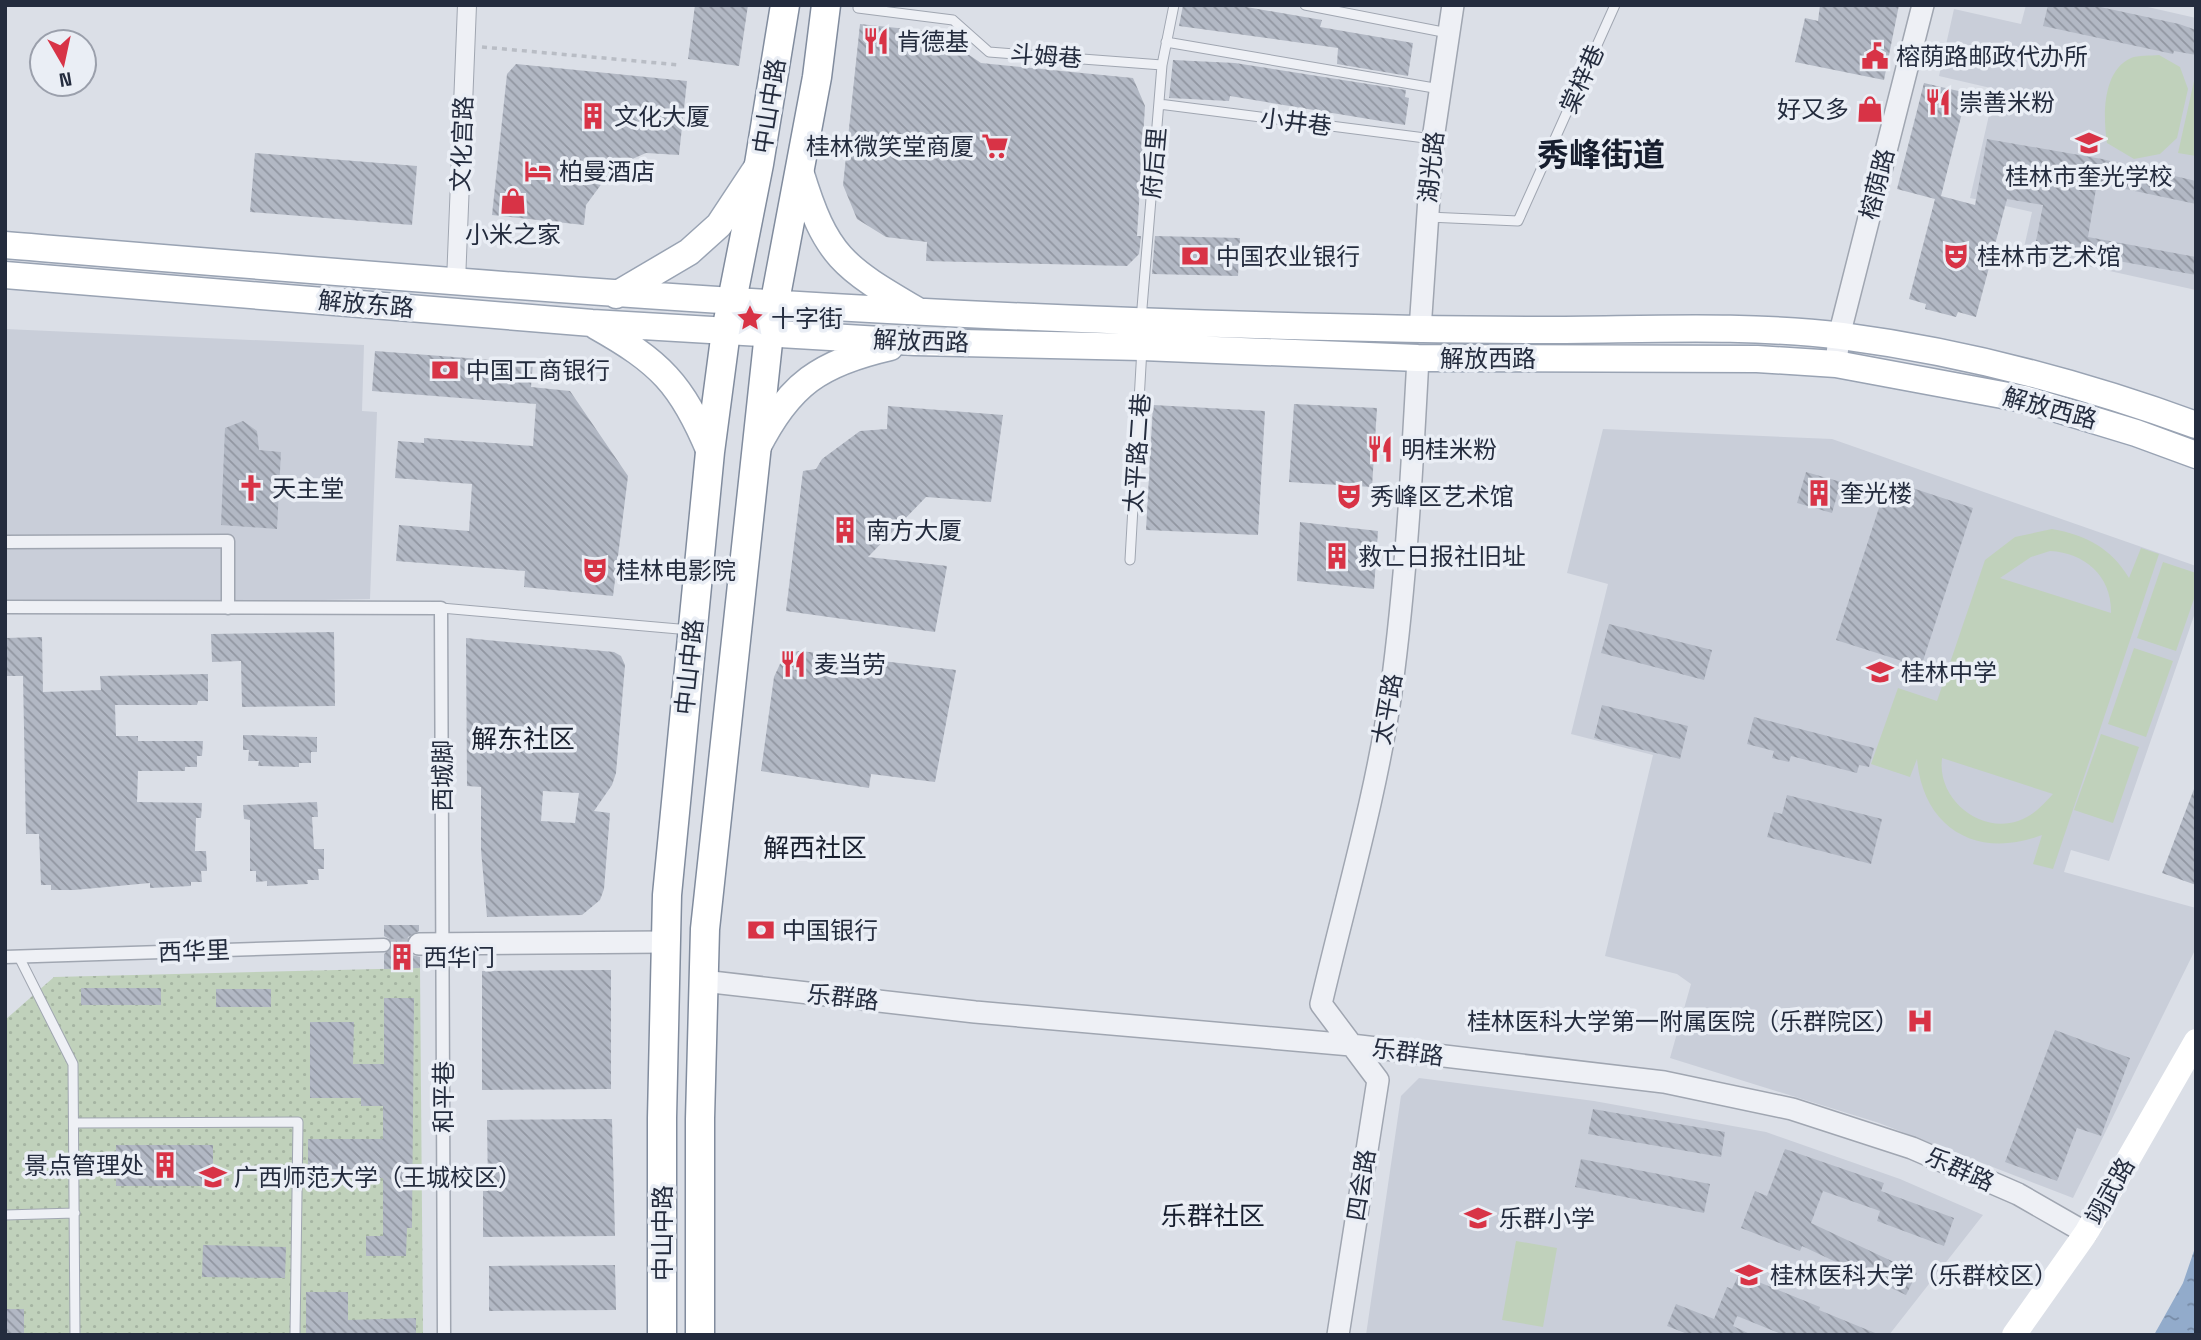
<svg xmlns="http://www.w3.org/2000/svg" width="2201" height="1340" font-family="'Space Grotesk','Noto Sans SC',sans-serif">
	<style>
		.built { fill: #c9ced9 }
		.park { fill: url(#park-dots) }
		.garden { fill: #c0d1bb; fill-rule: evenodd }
		.water { fill: url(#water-ripples) }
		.building { fill: url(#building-back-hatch); fill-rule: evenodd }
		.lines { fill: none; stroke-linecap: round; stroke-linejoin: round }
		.pedestrian-tunnel { stroke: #b6bbc5; stroke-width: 12; stroke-dasharray: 12 6; stroke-linecap: butt }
		.service-casing { stroke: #a0a6b1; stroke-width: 11 }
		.pedestrian-casing { stroke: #a0a6b1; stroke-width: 15 }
		.minor-casing { stroke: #a0a6b1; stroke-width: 20 }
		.tertiary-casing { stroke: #a0a6b1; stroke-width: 24 }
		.primary-casing { stroke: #99a3b3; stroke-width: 29 }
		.trunk-casing { stroke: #818c9e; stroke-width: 31 }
		.path { stroke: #b9bdc5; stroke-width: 3.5; stroke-dasharray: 5 5; stroke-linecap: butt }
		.service { stroke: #eef0f5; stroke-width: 9 }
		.pedestrian { stroke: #eef0f5; stroke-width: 12 }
		.minor { stroke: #eef0f5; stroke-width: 18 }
		.tertiary { stroke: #eef0f5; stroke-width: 21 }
		.secondary { stroke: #fff; stroke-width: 24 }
		.primary { stroke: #fff; stroke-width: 26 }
		.trunk { stroke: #fff; stroke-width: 28 }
		.labels { text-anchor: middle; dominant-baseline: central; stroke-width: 7; stroke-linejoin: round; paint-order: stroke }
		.poi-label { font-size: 24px; fill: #242c3e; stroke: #eaeef5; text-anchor: start }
		.street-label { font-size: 24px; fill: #242c3e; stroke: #eaeef5 }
		.neighbourhood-label { font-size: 26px; fill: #171e2e; stroke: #eaeef5 }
		.district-label { font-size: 32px; font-weight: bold; fill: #171e2e; stroke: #eaeef5 }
	</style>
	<defs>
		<pattern id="park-dots" width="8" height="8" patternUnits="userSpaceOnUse" patternTransform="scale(1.75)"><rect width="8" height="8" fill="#c0d1bb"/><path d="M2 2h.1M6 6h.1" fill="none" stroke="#a5b4a2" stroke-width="1.8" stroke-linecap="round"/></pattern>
		<pattern id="water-ripples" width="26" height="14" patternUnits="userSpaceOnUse" patternTransform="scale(1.75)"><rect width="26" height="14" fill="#92abcb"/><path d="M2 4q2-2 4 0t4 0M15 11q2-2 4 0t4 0" fill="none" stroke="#778ba6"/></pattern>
		<pattern id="building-back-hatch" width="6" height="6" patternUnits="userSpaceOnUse" patternTransform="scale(1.75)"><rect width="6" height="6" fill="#b2b8c4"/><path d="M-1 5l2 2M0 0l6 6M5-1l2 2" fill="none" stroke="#9196a1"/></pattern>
	</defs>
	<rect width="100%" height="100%" fill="#dbdfe7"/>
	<path class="built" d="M2026,5h113l57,13v272l-173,-38 9,-40 -62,-14 25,-109 -56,-13 15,-67 67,15z
		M5,329l359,16 -2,66 15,1 -7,187 -365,8z
		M1603,429l229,10 364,127v44l-87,251 -38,-11 -7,22 132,36v40l-123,250 -194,-75 -209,-65 21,-74 -14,-10 -72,-18 48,-201 -82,-21 37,-150 -41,-11z
		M1419,1078l175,23 172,31 134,47 83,36 -94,120h-523l35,-239z"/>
	<path class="park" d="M420,968l3,367h-418v-315l49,-43z"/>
	<path class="garden" d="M2159,55l21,12 8,22 -11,49 -17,16 -26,5 -27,-16c-4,-26 -5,-72 24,-85 7,-3 20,-2 28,-3z
		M2196,72v84l-18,-3z
		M2052,529c34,6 59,19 77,49l12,-30 18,6 -106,315 -20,-5 9,-29c-64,25 -119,-6 -125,-76l-7,18 -39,-13 27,-76 39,13 48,-141 30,-23zM2050,551c36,2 62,26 61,62l-111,-35 31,-21zM1942,759v-1l111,36c-10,11 -20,22 -35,27 -39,13 -81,-23 -76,-62z
		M2163,562l33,11v20l-20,58 -39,-13z
		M2134,648l39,13 -27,76 -38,-13z
		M2101,734l38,13 -26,76 -39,-13z
		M1516,1241l41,7 -14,79 -41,-7z"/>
	<path class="water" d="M2196,1245v90h-42l29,-52z"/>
	<path class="building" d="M695,5h53l-9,61 -51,-7z
		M1183,5h52l87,15 -2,7 93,16 -5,33 -71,-12 1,-16 -159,-22z
		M1820,5h79l-15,75 -89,-18 10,-44 13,3z
		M2048,5h43l88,19 17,6v25l-22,-4 -1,3 -130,-28z
		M860,24l75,8 46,31 152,15 12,28 -8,130h4l-2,18 -12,12 -201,-5 1,-19 -41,-5 -29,-18 -14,-34z
		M1173,60l62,3 171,27 -1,7 4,1 -4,27 -175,-29 -1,5 -60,-3z
		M516,64l171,17 -8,74 -33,-2 -32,14 -28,38 -2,20 -92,-10 15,-141z
		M1924,83l43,10 -26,103 34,9 12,-66 115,20 94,22v23l-99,-21 -9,54 108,20v18l-161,-29 8,-41 -36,-6 -31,118 -18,-5 -2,5 -31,-8 1,-5 -17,-5 26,-100 -38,-10z
		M255,153l162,13 -5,59 -162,-13z
		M1155,236l85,2 -2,38 -86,-2z
		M375,351l158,12 -2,24 39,4 58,85 -15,120 -89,-9 1,-16 -129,-10 3,-36 70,6 3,-47 -77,-6 3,-37 26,2v-5l109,8 3,-42 -164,-13z
		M1294,404l83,4 -5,79 -83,-5z
		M1153,405l112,6 -7,124 -112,-5z
		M888,406l115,9 -12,87 -65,-5 -58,60 79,9 -12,66 -149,-21 17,-140 13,-2 6,-10 38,-28 27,-2z
		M243,421l14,10 2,19 22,2 -4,77 -56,-4 4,-97z
		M1806,472l35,10 -9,31 -35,-10z
		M1888,480l85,28 -52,159 -85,-27z
		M1300,522l78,9 -4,58 -77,-8z
		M1609,624l103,26 -8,30 -103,-27z
		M334,632l1,74 -93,1 -1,-46 -29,1 -1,-28z
		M42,637l1,55 58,-2 -1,-14 108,-2v27h-10l-1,4h-82l1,31h22v5h65l-1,15h-5v11h-12v4h-47l-1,31 65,1 -1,15h-5l-1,33h11l1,20h-6l1,11h-11v4l-41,2v-5l-76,7h-23v-5h-10l-2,-51h-13l-3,-158h-18v-38z
		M466,638l148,14 7,4 4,9 -9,108 -4,12 -18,26 16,2 -6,76 -4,11 -18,15 -95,2 -6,-67v-63l-14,-1zM543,791l36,2 -4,30 -34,-2z
		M801,651l155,19 -21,112 -64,-8 -2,14 -108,-17 13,-94 11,-24z
		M1602,705l86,21 -8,33 -86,-21z
		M1754,717l120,31 -5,19 -10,-2 -2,8 -66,-17 -2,6 -17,-4 2,-7 -27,-7z
		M243,735l74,2v15h-6v11h-12v4l-41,-1 1,-5h-11l1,-11h-6z
		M2194,789l2,1v95l-34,-12z
		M1787,795l95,24 -11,45 -104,-27 7,-25 8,2z
		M317,802l1,15h-6l2,32h10v20h-6l1,11h-12l1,4 -41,2v-5l-11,1v-11h-6v-51l-6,-1 -1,-14z
		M384,925h35v6l-11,6 -2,8 6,10 8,2v11l-36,1v-15l9,-9 -2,-5 -7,-4z
		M611,970v119l-129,1v-119z
		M81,988h80v17h-80z
		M216,989h55v18h-55z
		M384,998h30l-2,230h-5l-1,28h-40v-20h17v-58h-75v-39h75v-33h-22v-8h-51v-76h44l-1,42h31z
		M2055,1030l75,28 -29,78 -24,-8 -20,53 -52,-19z
		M1593,1109l132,23 -4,25 -133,-23z
		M612,1119l3,117 -132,1v-46h5l-1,-71z
		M116,1145h97v41h-97z
		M1785,1149l99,34 -3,8 73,27 -10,28 -67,-25 3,-10 -57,-20 -12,32 106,50 -11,22 -104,-49 -2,5 -59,-23 14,-37 12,5z
		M1581,1159l129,25 -6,29 -129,-26z
		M203,1245l83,2 -1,31 -83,-1z
		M615,1265l1,45 -127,1v-45z
		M1739,1274l81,33 -1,3 61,25h-96l-47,-19 -4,10 19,9h-62l-23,-9 9,-22 38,15 13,-32 5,2z
		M306,1292h42v28l68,-2v17h-110z
		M5,1309h19v26h-19z"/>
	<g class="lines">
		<path class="pedestrian-tunnel" d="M384,945l35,-1"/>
		<defs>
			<path id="service" d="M1305,5l143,28
				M858,8l95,12 36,32 173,13
				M1166,42l274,47
				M1159,104l274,35
				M1428,217l90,4 97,-216
				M1141,320l21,-255 12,-60
				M1130,560l12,-212
				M441,608l249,22
				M19,957l54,107 2,271
				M74,1123l224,-1 -3,213
				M5,1215l70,-2"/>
			<path id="pedestrian" d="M5,542l223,-1v67
				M5,607l436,1 3,727
				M5,957l379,-12"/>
			<path id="minor" d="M456,282l11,-277"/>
			<path id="tertiary" d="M1420,330l13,-191 20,-134
				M1836,364l3,-28 84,-331
				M419,944l245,-2
				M703,981l272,31 376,33 313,37 128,27 120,39 106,46 68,39
				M1338,1335l40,-255 -57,-76c24,-103 55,-207 70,-312 15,-110 21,-222 27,-334"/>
			<path id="primary" d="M800,171c26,86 43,96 118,140
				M5,245c376,31 751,63 1128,76 137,5 273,9 410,9 99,0 201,-6 299,6 121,16 239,47 354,89
				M5,275l587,48 323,19 227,5 276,11 339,1 79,5 188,35 112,34 60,22
				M616,295l73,-43 30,-27 39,-59
				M596,326c64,36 86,58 114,126
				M757,448c32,-64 63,-85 133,-101"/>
			<path id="trunk" d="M662,1335v-217l5,-223 43,-443 16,-121 33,-167 26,-159
				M700,1335v-216l5,-190 64,-596 48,-256 9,-72"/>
		</defs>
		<use href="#service" class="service-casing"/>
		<use href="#pedestrian" class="pedestrian-casing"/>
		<use href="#minor" class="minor-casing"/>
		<use href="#tertiary" class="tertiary-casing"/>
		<use href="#primary" class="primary-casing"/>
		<use href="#trunk" class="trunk-casing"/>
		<path class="path" d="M482,47l198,18"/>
		<use href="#service" class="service"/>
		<use href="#pedestrian" class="pedestrian"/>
		<use href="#minor" class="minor"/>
		<use href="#tertiary" class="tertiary"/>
		<path class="secondary" d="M2014,1335l72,-102 110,-192"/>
		<use href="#primary" class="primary"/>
		<use href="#trunk" class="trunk"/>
	</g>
	<defs>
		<symbol id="restaurant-bare" viewBox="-9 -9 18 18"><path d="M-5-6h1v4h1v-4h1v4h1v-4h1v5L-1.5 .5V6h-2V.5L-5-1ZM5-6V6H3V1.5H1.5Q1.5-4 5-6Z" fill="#d83346" stroke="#eaeef5" stroke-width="2.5" paint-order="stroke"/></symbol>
		<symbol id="civic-bare" viewBox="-9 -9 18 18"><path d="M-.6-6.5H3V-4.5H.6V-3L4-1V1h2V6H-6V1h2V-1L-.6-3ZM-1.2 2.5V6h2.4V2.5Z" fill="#d83346" stroke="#eaeef5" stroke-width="2.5" paint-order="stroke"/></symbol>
		<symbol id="shop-bare" viewBox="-9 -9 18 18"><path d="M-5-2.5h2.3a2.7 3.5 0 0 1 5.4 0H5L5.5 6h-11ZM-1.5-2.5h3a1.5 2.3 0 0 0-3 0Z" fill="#d83346" stroke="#eaeef5" stroke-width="2.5" paint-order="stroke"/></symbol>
		<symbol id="building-bare" viewBox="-9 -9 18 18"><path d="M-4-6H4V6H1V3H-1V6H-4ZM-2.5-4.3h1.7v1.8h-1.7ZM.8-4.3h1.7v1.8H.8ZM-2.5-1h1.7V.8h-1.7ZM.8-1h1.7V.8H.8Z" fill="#d83346" stroke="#eaeef5" stroke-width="2.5" paint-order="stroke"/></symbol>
		<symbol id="school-bare" viewBox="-9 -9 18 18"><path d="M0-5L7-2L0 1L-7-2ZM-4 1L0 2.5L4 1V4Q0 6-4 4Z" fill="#d83346" stroke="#eaeef5" stroke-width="2.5" paint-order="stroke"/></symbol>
		<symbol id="supermarket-bare" viewBox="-9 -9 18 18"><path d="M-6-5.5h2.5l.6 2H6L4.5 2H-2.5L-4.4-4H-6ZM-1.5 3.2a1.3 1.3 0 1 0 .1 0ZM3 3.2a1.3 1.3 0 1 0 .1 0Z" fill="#d83346" stroke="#eaeef5" stroke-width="2.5" paint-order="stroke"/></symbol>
		<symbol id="hotel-bare" viewBox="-9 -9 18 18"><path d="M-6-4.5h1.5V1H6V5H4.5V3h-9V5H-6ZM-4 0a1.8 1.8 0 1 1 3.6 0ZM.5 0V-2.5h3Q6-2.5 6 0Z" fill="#d83346" stroke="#eaeef5" stroke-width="2.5" paint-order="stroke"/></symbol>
		<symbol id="bank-bare" viewBox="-9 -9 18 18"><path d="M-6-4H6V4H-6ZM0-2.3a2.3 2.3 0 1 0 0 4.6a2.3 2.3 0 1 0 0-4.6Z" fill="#d83346" stroke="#eaeef5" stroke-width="2.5" paint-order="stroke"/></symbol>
		<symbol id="theatre-bare" viewBox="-9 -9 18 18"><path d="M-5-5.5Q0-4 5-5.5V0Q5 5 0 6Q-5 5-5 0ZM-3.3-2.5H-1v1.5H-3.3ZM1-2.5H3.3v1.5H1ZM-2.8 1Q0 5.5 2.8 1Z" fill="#d83346" stroke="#eaeef5" stroke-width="2.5" paint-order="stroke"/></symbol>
		<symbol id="sight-bare" viewBox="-9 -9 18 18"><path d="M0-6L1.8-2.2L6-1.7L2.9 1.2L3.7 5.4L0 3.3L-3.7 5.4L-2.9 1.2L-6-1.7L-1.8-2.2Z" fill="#d83346" stroke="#eaeef5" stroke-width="2.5" paint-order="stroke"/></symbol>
		<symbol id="church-bare" viewBox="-9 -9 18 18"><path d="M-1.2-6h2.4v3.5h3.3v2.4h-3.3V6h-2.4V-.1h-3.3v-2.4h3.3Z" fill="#d83346" stroke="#eaeef5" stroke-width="2.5" paint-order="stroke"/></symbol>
		<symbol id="hospital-bare" viewBox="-9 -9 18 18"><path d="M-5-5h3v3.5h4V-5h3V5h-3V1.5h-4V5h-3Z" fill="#d83346" stroke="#eaeef5" stroke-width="2.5" paint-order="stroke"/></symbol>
		<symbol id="university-bare" viewBox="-9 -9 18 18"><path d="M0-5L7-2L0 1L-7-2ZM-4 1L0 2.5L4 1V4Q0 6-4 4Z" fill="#d83346" stroke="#eaeef5" stroke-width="2.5" paint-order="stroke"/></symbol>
	</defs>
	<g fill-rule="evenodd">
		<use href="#restaurant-bare" x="857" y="22" width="38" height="38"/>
		<use href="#civic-bare" x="1856" y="37" width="38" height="38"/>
		<use href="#restaurant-bare" x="1919" y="83" width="38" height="38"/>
		<use href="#shop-bare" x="1851" y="90" width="38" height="38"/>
		<use href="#building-bare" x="574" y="97" width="38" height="38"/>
		<use href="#school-bare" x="2070" y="124" width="38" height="38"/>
		<use href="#supermarket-bare" x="976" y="127" width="38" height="38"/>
		<use href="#hotel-bare" x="519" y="152" width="38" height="38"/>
		<use href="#shop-bare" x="494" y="182" width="38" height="38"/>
		<use href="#bank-bare" x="1176" y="237" width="38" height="38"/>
		<use href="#theatre-bare" x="1937" y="237" width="38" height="38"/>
		<use href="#sight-bare" x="731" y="299" width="38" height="38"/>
		<use href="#bank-bare" x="426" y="351" width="38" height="38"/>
		<use href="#restaurant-bare" x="1361" y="430" width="38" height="38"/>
		<use href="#church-bare" x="232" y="469" width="38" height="38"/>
		<use href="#building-bare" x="1800" y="474" width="38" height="38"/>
		<use href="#theatre-bare" x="1330" y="477" width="38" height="38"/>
		<use href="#building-bare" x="826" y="511" width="38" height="38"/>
		<use href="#building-bare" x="1318" y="537" width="38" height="38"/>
		<use href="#theatre-bare" x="576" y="551" width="38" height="38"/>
		<use href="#restaurant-bare" x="774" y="645" width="38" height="38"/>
		<use href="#school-bare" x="1861" y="653" width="38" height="38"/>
		<use href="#bank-bare" x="742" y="911" width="38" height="38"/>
		<use href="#building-bare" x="383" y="938" width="38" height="38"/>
		<use href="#hospital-bare" x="1901" y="1002" width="38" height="38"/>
		<use href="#building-bare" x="146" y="1146" width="38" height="38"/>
		<use href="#university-bare" x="194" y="1158" width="38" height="38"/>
		<use href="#school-bare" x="1459" y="1199" width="38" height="38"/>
		<use href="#university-bare" x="1730" y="1256" width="38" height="38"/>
	</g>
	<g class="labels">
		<g class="poi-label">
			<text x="897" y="41">肯德基</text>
			<text x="1896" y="56">榕荫路邮政代办所</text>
			<text x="1959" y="102">崇善米粉</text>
			<text x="1849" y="109" text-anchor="end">好又多</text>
			<text x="614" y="116">文化大厦</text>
			<text x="974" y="146" text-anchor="end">桂林微笑堂商厦</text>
			<text x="559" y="171">柏曼酒店</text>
			<text x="2089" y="176" text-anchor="middle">桂林市奎光学校</text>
			<text x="513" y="234" text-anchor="middle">小米之家</text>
			<text x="1216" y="256">中国农业银行</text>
			<text x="1977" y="256">桂林市艺术馆</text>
			<text x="771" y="318">十字街</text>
			<text x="466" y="370">中国工商银行</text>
			<text x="1401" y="449">明桂米粉</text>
			<text x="272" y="488">天主堂</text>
			<text x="1840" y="493">奎光楼</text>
			<text x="1370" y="496">秀峰区艺术馆</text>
			<text x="866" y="530">南方大厦</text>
			<text x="1358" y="556">救亡日报社旧址</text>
			<text x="616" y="570">桂林电影院</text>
			<text x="814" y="664">麦当劳</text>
			<text x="1901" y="672">桂林中学</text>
			<text x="782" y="930">中国银行</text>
			<text x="423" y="957">西华门</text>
			<text x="1899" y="1021" text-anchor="end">桂林医科大学第一附属医院（乐群院区）</text>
			<text x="144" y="1165" text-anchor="end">景点管理处</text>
			<text x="234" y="1177">广西师范大学（王城校区）</text>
			<text x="1499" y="1218">乐群小学</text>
			<text x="1770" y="1275">桂林医科大学（乐群校区）</text>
		</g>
		<g class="street-label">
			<text transform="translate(1046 56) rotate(4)">斗姆巷</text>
			<text transform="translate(1582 79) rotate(-66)">棠梓巷</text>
			<text transform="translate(769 106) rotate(-81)">中山中路</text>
			<text transform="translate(1296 122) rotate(7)">小井巷</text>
			<text transform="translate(462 144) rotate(-88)">文化宫路</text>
			<text transform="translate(1154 163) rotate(-85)">府后里</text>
			<text transform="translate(1431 167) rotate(-84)">湖光路</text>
			<text transform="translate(1877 184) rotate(-76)">榕荫路</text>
			<text transform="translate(366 304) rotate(5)">解放东路</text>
			<text transform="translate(921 341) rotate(2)">解放西路</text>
			<text x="1488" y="358">解放西路</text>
			<text transform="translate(2050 408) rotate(15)">解放西路</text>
			<text transform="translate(1137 453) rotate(-86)">太平路二巷</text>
			<text transform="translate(689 667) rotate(-84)">中山中路</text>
			<text transform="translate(1387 709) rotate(-80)">太平路</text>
			<text transform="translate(442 776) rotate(-90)">西城脚</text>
			<text transform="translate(194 951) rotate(-2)">西华里</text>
			<text transform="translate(843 997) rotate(6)">乐群路</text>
			<text transform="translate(1408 1052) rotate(7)">乐群路</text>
			<text transform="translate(443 1097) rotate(-90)">和平巷</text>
			<text transform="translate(1960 1169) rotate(24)">乐群路</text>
			<text transform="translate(1361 1185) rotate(-81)">四会路</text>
			<text transform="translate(2110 1191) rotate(-60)">翊武路</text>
			<text transform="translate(662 1233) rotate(-90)">中山中路</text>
		</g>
		<g class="neighbourhood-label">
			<text x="523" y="739">解东社区</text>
			<text x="815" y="848">解西社区</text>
			<text x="1213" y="1216">乐群社区</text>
		</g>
		<g class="district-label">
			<text x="1601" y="155">秀峰街道</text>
		</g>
	</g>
	<rect width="2201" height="1340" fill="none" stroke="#242c3e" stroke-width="14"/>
	<g transform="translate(63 63) rotate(171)"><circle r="33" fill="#eaeef5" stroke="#9ba0ac" stroke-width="2"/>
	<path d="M0-5L12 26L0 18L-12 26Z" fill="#d83346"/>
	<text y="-10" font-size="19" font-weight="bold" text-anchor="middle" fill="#242c3e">N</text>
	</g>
</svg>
